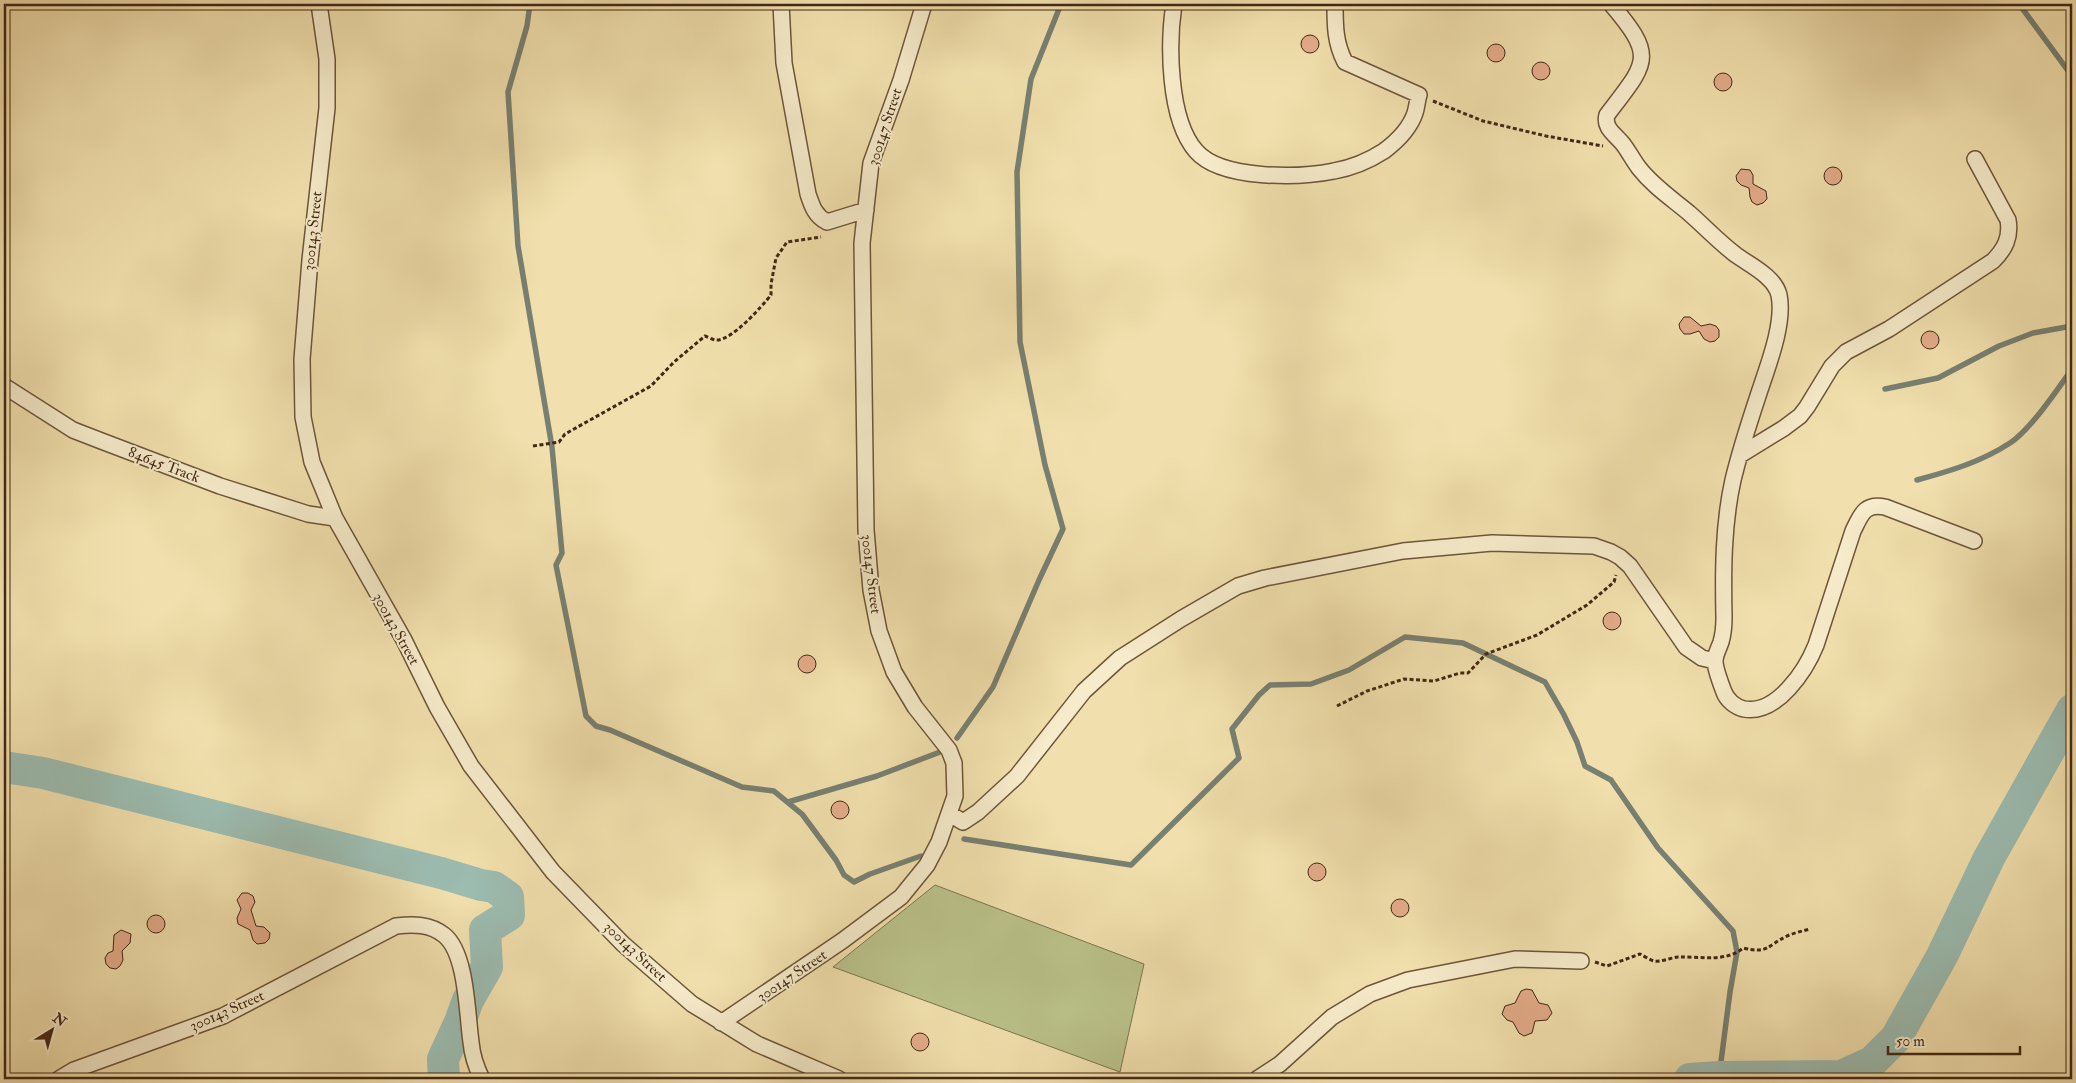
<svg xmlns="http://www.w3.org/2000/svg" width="2076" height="1083" font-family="'IM FELL Double Pica',serif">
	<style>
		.green { fill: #bac28a; stroke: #7e744f }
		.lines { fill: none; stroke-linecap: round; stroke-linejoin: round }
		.stream { stroke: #788072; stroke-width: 5.5 }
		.river { stroke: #9cbcb0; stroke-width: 32 }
		.building { fill: #e4ac8a; stroke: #432714 }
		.minor-casing { stroke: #6e553a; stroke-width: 18 }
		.path { stroke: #432714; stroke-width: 3; stroke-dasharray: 4 2.5; stroke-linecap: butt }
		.minor { stroke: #f6ebca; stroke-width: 15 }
		.labels { text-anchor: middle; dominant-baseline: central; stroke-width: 4; stroke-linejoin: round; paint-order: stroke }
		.street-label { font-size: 15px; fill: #432714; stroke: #f6ebca }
	</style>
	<rect width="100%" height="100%" fill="#f1e0ad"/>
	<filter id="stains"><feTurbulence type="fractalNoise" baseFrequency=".004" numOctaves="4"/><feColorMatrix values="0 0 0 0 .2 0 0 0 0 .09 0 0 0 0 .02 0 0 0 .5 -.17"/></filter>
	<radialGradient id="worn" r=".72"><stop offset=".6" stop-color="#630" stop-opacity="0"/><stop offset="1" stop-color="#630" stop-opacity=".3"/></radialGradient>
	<path class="green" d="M935,885l209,79 -24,108 -287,-105z"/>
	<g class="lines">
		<path class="stream" d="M530,4l-3,22 -19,66 10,154 34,201 10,106 -6,12 30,151 10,10 14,4 132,57 32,4 28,23 34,46 8,15 10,7 16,-8 51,-18
			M2019,4l53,72
			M1885,389l53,-11 61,-32 34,-13 39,-7
			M1917,480c33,-9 64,-18 93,-37 20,-13 48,-54 62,-74
			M957,738l36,-51 46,-107 24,-51 -18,-64 -25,-123 -3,-170 14,-93 30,-75
			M788,802l89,-26 63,-24
			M964,839l167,26 108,-107 -7,-29 27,-34 11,-10 41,-1 38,-14 56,-33 58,6 82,39 19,33 13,27 8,24 26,14 47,68 75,83 4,21 -7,40 -11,85
			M1841,1076l2,3"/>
		<path class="river" d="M4,767l39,6 398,100 40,12 13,2 14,10 1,18 -24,15 2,37 -19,33 -8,22 -17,37 1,20
			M1690,1079l29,-2 122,-1 31,-14 24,-24 46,-82 47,-98 83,-148"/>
	</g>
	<path class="building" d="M1301 44a9 9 0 1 1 18 0a9 9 0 1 1-18 0Z
		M1487 53a9 9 0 1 1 18 0a9 9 0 1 1-18 0Z
		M1532 71a9 9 0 1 1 18 0a9 9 0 1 1-18 0Z
		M1714 82a9 9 0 1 1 18 0a9 9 0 1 1-18 0Z
		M1824 176a9 9 0 1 1 18 0a9 9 0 1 1-18 0Z
		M1741,169l9,1 3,5v9l13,7 1,8 -4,4 -6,2 -5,-3 -2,-5 -1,-9 -8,-3 -4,-4 -1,-5z
		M1684,317h6l11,9 9,-2 6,2 3,4v7l-4,4 -5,1 -6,-3 -5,-8 -9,3h-6l-4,-5 -1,-5z
		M1921 340a9 9 0 1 1 18 0a9 9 0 1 1-18 0Z
		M1603 621a9 9 0 1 1 18 0a9 9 0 1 1-18 0Z
		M798 664a9 9 0 1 1 18 0a9 9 0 1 1-18 0Z
		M831 810a9 9 0 1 1 18 0a9 9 0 1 1-18 0Z
		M1308 872a9 9 0 1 1 18 0a9 9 0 1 1-18 0Z
		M242,893h6l5,3 2,6 -4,8 5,16 8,1 6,6 -1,6 -4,4 -8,1 -4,-4 -3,-10 -12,-6 -1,-6 4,-9 -4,-9z
		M1391 908a9 9 0 1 1 18 0a9 9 0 1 1-18 0Z
		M147 924a9 9 0 1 1 18 0a9 9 0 1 1-18 0Z
		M121,930l10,4 -1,9 -8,8 1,9 -3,6 -4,3 -6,-1 -4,-4 -1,-6 3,-5 5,-2 1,-16z
		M1526,989l6,1 7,13 9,2 4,8 -5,7 -12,1 -3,12 -8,3 -5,-3 -6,-11 -6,-2 -5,-6 3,-8 10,-3 6,-12z
		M911 1042a9 9 0 1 1 18 0a9 9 0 1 1-18 0Z"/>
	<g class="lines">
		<defs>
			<path id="minor" d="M319,4l8,55v49l-17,152 -8,99 1,58 9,45 23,56 69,122 33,67 34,59 82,106 70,72 69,60 65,40 82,35
				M781,4l3,59 24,131c4,12 7,22 19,28l39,-12
				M1174,4c-6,39 -6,115 22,147 25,29 103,27 138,20 17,-3 36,-11 50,-20 12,-9 26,-23 31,-38 2,-6 2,-12 4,-18l-74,-33c-10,-19 -10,-37 -10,-58
				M1611,4c46,54 36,58 -4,111 -4,13 9,20 16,29 6,8 10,16 16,24 14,18 32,30 50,45 16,14 30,29 47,42 14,10 39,22 43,40 6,29 -12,73 -21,101 -9,27 -18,55 -25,84 -10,45 -10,92 -9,138 0,8 -1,17 -3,24 -2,6 -6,13 -6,19 0,8 6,23 9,31 3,8 11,15 20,17 33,6 62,-39 72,-64l37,-114c8,-16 11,-28 32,-24l89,34
				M4,386l69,44 31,12 116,44 88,28 27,4
				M1740,455l44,-27 16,-12 7,-9 25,-41 14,-14 43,-23 104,-68c12,-12 18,-24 15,-41l-33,-61
				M950,814l13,8 15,-10 39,-36 67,-85 36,-33 61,-39 57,-33 27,-8 138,-27 89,-8 102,3 17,6 9,5 10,9 56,81 16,11 13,3
				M721,1023l121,-82 59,-44 26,-32 12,-23 16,-46 -1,-33 -5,-13 -34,-43 -21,-35 -15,-41 -8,-41 -5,-60 -4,-287 9,-80 30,-83 23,-76
				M59,1079l15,-9 149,-54 173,-90c18,-2 34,-2 48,9 23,18 23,80 27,107 1,12 6,27 11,37
				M1257,1079l23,-15 52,-47 38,-23 38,-14 107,-21 66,2"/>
		</defs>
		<use href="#minor" class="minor-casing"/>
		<path class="path" d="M1433,101l50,20 63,15 57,10
			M533,446l26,-4 6,-8 86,-48 23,-24 31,-26c3,1 8,4 11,4 16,1 46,-34 55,-45v-11l5,-26 11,-16 34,-5
			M1337,706l30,-15 37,-12 30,2 26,-8h8l18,-19 51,-19 50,-30 27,-23 2,-7
			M1595,962l12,4 33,-12c4,2 10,6 14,7 8,1 16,-3 24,-4 20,-1 48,6 65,-9 26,6 23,-2 44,-12 7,-3 15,-5 23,-7"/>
		<use href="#minor" class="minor"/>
	</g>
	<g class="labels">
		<g class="street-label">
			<text transform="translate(885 127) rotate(-72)">300147 Street</text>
			<text transform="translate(313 231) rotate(-84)">300143 Street</text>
			<text transform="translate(164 465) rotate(21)">84645 Track</text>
			<text transform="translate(871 574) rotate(83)">300147 Street</text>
			<text transform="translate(396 629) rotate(61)">300143 Street</text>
			<text transform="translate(635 952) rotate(43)">300143 Street</text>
			<text transform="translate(792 976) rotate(-34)">300147 Street</text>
			<text transform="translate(227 1011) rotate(-24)">300143 Street</text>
		</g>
	</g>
	<rect width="2076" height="1083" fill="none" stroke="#f1e0ad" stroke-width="20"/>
	<rect x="5" y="5" width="2066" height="1073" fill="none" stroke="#432714" stroke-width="2.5"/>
	<rect x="10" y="10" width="2056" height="1063" fill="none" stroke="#432714"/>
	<g transform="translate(52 1030) rotate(37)" stroke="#f6ebca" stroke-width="4" paint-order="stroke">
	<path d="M0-4L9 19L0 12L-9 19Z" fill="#432714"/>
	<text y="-8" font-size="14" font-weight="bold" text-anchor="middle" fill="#432714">N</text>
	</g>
	<path d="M1888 1046v8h132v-8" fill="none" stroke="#432714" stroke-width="2.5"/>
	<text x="1896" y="1046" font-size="15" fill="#432714" stroke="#f6ebca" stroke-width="4" paint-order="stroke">50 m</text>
	<rect width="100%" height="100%" filter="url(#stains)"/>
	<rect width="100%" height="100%" fill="url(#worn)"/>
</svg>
